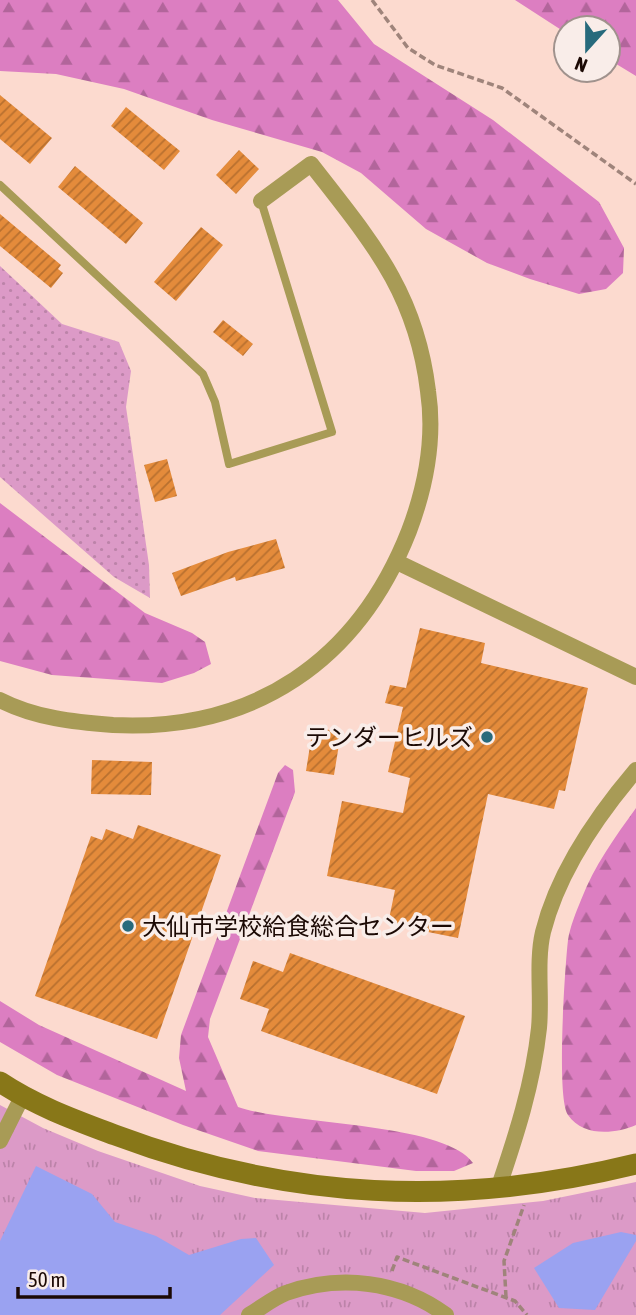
<svg xmlns="http://www.w3.org/2000/svg" width="636" height="1315" font-family="'Asap Condensed','Noto Sans JP',sans-serif">
	<style>
		.grass { fill: url(#grass-dots) }
		.forest { fill: url(#forest-firs) }
		.park { fill: url(#park-tufts) }
		.water { fill: #9aa2f1 }
		.building { fill: url(#building-hatch) }
		.lines { fill: none; stroke-linecap: round; stroke-linejoin: round }
		.path { stroke: #9f847b; stroke-width: 3.5; stroke-dasharray: 7 3.5; stroke-linecap: butt }
		.lane { stroke: #a89b56; stroke-width: 8 }
		.street { stroke: #a89b56; stroke-width: 16 }
		.secondary { stroke: #887718; stroke-width: 21 }
		.poi-dot { fill: #276a7c; stroke: #f9ede9; stroke-width: 2.5 }
		.labels { text-anchor: middle; dominant-baseline: central; stroke-width: 7; stroke-linejoin: round; paint-order: stroke }
		.poi-label { font-size: 24px; fill: #1b0904; stroke: #f9ede9; text-anchor: end }
	</style>
	<defs>
		<pattern id="grass-dots" width="8" height="8" patternUnits="userSpaceOnUse" patternTransform="scale(1.75)"><rect width="8" height="8" fill="#dc9ac7"/><path d="M2 2h.1M6 6h.1" fill="none" stroke="#bc83a9" stroke-width="1.8" stroke-linecap="round"/></pattern>
		<pattern id="forest-firs" width="22" height="20" patternUnits="userSpaceOnUse" patternTransform="scale(1.75)"><rect width="22" height="20" fill="#dc7ec1"/><path d="M5 1l3.5 6h-7zM16 11l3.5 6h-7z" fill="#b2659b"/></pattern>
		<pattern id="park-tufts" width="24" height="20" patternUnits="userSpaceOnUse" patternTransform="scale(1.75)"><rect width="24" height="20" fill="#dc9ac7"/><path d="M3 7l-1-3M5 7V3M7 7l1-3M15 17l-1-3M17 17v-4M19 17l1-3" fill="none" stroke="#bc83a9"/></pattern>
		<pattern id="building-hatch" width="6" height="6" patternUnits="userSpaceOnUse" patternTransform="scale(1.75)"><rect width="6" height="6" fill="#e48b3b"/><path d="M-1 1l2-2M0 6l6-6M5 7l2-2" fill="none" stroke="#b8702f"/></pattern>
	</defs>
	<rect width="100%" height="100%" fill="#fcdacf"/>
	<path class="grass" d="M0,266l62,58 57,18 12,29 -5,36 23,158 1,33 -36,-21 -114,-100z"/>
	<path class="forest" d="M0,0h338l36,44 119,76 106,82 25,46 -1,25 -17,16 -27,5 -49,-15 -43,-16 -61,-34 -65,-56 -39,-21 -110,-32 -88,-31 -68,-15 -56,-3z
		M515,0h121v76l-28,-17v-31h-42v5z
		M0,503l145,110 47,20 13,9 6,22 -17,9 -32,10 -110,-8 -52,-14z
		M285,765l8,5 2,22 -85,227 -2,18 30,70c52,18 206,15 235,56l-19,8h-38l-158,-20 -75,-26 -126,-50 -57,-33v-41l39,24 147,66 -7,-33 2,-23 97,-262z
		M636,808v317c-21,9 -53,12 -68,-10 -12,-17 -3,-149 0,-175 2,-13 8,-28 13,-40 13,-34 34,-63 55,-92z"/>
	<path class="park" d="M0,1105l43,23 55,23 102,35 55,12 170,15 118,-12 93,-19v133h-636z"/>
	<path class="water" d="M36,1166l56,28 23,28 41,14 33,19 52,-16 15,-1 18,27 -54,50h-220v-74z
		M621,1232l15,3v6l-41,69 -36,-2 -25,-40 39,-25z"/>
	<path class="building" d="M0,95l52,43 -22,26 -30,-25z
		M126,107l54,44 -16,19 -53,-44z
		M239,150l20,19 -23,25 -20,-19z
		M75,166l68,57 -17,21 -68,-57z
		M0,214l61,51 -3,4 5,4 -12,15 -51,-42z
		M201,227l22,18 -47,56 -22,-19z
		M223,320l30,24 -10,12 -30,-24z
		M167,459l10,37 -22,6 -11,-37z
		M276,539l9,29 -49,13 -1,-4 -54,19 -9,-23 56,-21z
		M420,628l65,15 -4,20 107,25 -23,103 -6,-1 -5,19 -66,-15 -30,144 -70,-14 7,-34 -68,-14 15,-75 61,12 7,-35 -22,-6 15,-65 -18,-4 5,-18 16,3z
		M313,727l28,5 -7,43 -28,-4z
		M92,760l60,2 -1,33 -60,-1z
		M138,825l83,30 -64,184 -122,-43 56,-160 11,4 4,-11 27,10z
		M290,953l175,63 -28,78 -176,-63 8,-22 -29,-10 13,-38 30,11z"/>
	<g class="lines">
		<path class="path" d="M372,0l36,48 27,17 67,23 134,96
			M392,1271l5,-14 118,44 12,14
			M506,1297l-2,-36 20,-56"/>
		<path class="lane" d="M0,185l203,189 12,28 14,62 103,-32 -71,-231"/>
		<path class="street" d="M397,562l239,115
			M0,700c35,18 74,22 113,25 141,7 245,-64 296,-194 17,-45 26,-93 19,-140 -12,-100 -58,-151 -117,-227l-50,37
			M0,1141l22,-44
			M498,1189c18,-53 35,-105 41,-161 3,-31 -3,-66 4,-96 15,-60 53,-115 93,-162
			M249,1315c12,-7 24,-17 37,-22 54,-19 114,-12 160,22"/>
		<path class="secondary" d="M0,1082c36,24 75,38 115,53 173,65 343,73 521,29"/>
	</g>
	<g class="poi-dot">
		<circle cx="487" cy="737" r="7"/>
		<circle cx="128" cy="926" r="7"/>
	</g>
	<g class="labels">
		<g class="poi-label">
			<text x="473" y="737">テンダーヒルズ</text>
			<text x="142" y="926" text-anchor="start">大仙市学校給食総合センター</text>
		</g>
	</g>
	<g transform="translate(587 49) rotate(201)"><circle r="33" fill="#f9ede9" stroke="#a0928d" stroke-width="2"/>
	<path d="M0-5L12 26L0 18L-12 26Z" fill="#276a7c"/>
	<text y="-10" font-size="19" font-weight="bold" text-anchor="middle" fill="#1b0904">N</text>
	</g>
	<path d="M18 1287v10h152v-10" fill="none" stroke="#1b0904" stroke-width="3.5"/>
	<text x="28" y="1287" font-size="21" fill="#1b0904" stroke="#f9ede9" stroke-width="5" paint-order="stroke">50 m</text>
</svg>
